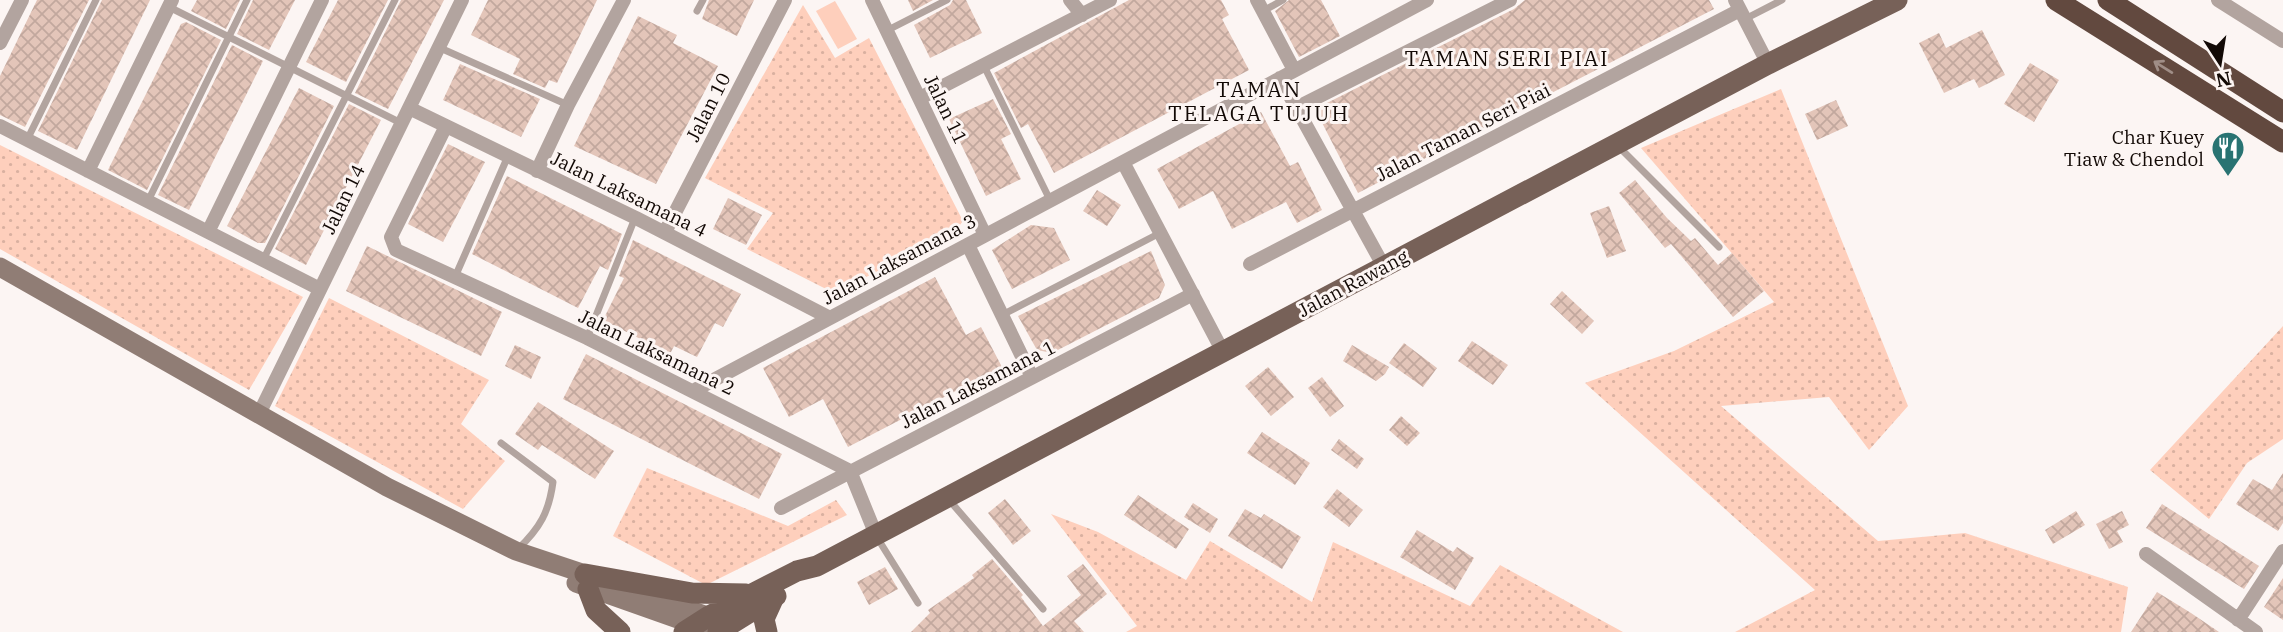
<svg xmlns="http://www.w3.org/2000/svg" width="2283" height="632" font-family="'IBM Plex Serif',serif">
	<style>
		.grass { fill: url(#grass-dots) }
		.pitch { fill: #fecfbc }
		.building { fill: url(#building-cross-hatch) }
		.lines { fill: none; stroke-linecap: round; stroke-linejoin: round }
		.lane { stroke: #b2a49f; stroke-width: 7 }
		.street { stroke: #b2a49f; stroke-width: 14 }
		.secondary { stroke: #907d75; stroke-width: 19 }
		.primary { stroke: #776158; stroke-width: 21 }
		.highway { stroke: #62493f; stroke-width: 21 }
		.oneway { stroke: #a08e87 }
		.labels { text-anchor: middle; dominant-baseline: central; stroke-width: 6; stroke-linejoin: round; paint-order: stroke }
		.street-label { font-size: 19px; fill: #120905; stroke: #fcf5f3 }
		.poi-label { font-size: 19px; fill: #120905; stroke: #fcf5f3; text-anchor: end }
		.neighbourhood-label { font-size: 21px; letter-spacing: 2px; fill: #120905; stroke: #fcf5f3 }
	</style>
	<defs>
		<pattern id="grass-dots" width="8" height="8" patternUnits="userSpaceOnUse" patternTransform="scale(1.75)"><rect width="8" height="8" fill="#fecfbc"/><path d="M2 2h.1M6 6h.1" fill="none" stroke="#d9b0a0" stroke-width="1.8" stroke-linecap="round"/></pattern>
		<pattern id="building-cross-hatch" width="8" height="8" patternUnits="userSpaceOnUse" patternTransform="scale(1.75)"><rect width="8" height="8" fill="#e3c5b9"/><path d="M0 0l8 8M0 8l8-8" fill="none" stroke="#c2a89e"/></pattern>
	</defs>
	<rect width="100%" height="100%" fill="#fcf5f3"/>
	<path class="grass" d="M803,5l32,53 34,-20 94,183 -10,13 -113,56h-12l-81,-41 26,-36 -68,-35z
		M1781,89l127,317 -39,44 -40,-53 -108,9 157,135 87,-8 163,54 -7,45h-386l80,-42 -230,-207 89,-32 100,-49 -133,-154z
		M0,145l303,152 -54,93 -249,-141z
		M329,298l160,82 -28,44 44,37 -42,48 -188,-103z
		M2283,326v113l-36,24 -38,56 -59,-49z
		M647,468l141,58 48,-26 11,15 -141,70 -93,-49z
		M1051,514l47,18 88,48 24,-39 102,61 21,-60 137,64 30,-41 123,67h-497l11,-6z"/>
	<path class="pitch" d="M835,1l22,38 -19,10 -22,-38z"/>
	<path class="building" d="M37,0h52l-64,127 -25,-12v-39z
		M102,0h48l-73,150 -39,-19z
		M197,0h43l-14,29 -35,-18z
		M253,0h42l-26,50 -32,-16z
		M338,0h50l-42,82 -40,-20z
		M401,0h43l-56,109 -33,-16z
		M488,0h109l-40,83 -8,-3 -4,8 -32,-14 7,-15 -49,-24z
		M709,0h45l-17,36 -35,-17z
		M908,0h25l-20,11z
		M953,0h13l16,33 -52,25 -16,-33 36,-20z
		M1129,0h92l8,15 -7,4 27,51 -195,103 -26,-49 -7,4 -27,-55z
		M1289,0h32l19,36 -41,21 -24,-46z
		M1525,0h184l5,9 -356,184 -43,-84 199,-100z
		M638,16l39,19 -4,8 45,23 -62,118 -82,-38z
		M186,22l35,18 -74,150 -39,-20 73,-146z
		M1982,30l23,45 -26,13 -5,-9 -30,14 -25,-50 20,-10 7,15z
		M232,45l31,16 -74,149 -31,-15z
		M2030,63l29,17 -25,42 -30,-18z
		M460,64l80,35 -19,38 -78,-37z
		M299,88l35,18 -69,137h-7l-31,-17z
		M993,99l18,35 -10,5 20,40 -35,17 -37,-77z
		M1836,100l12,26 -31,14 -12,-26z
		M349,104l32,16 -75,145 -31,-16z
		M1261,112l29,54 8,-4 24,48 -25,13 -11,-21 -54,27 -19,-38 -34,18 -22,-40z
		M448,144l37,18 -42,80 -35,-18z
		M507,176l115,58 -14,36 -8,-4 -22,42 -106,-54z
		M1635,180l32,38 24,23 4,-3 23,27 14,-12 32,38 -31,26 -62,-73 -6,4 -46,-55z
		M1097,190l24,15 -14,21 -24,-15z
		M728,198l34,17 -16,30 -33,-16z
		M1609,206l17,45 -19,7 -17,-45z
		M1031,225l23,3 16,32 -58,29 -20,-39z
		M633,240l108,54 -18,33 -8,-4 -18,34 -23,-11 -4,8 -67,-34 21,-42 -5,-2z
		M367,246l135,66 -21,44 -135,-65z
		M1151,251l14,34 -6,13 -107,55 -15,-3 -19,-34z
		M935,277l31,58 15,-8 21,40 -154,80 -25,-48 -34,18 -26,-49z
		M1562,291l32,30 -12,13 -32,-30z
		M1472,341l36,24 -15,20 -35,-24z
		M1404,343l33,25 -14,19 -34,-24z
		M515,345l26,12 -10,22 -26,-13z
		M1352,345l37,22 -4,7 -9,7 -33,-20z
		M586,354l196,100 -23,45 -196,-100z
		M1268,367l26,30 -23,19 -26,-30z
		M1322,377l22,29 -14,11 -22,-29z
		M538,402l76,49 -19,28 -53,-34 -4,5 -23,-16z
		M1401,416l19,17 -13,13 -18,-16z
		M1262,432l48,31 -15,22 -48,-32z
		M1339,439l25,20 -7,10 -26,-19z
		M2283,473v50l-5,8 -42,-27 17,-25 19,11z
		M1337,489l26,21 -14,17 -26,-20z
		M1138,495l51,34 -13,20 -52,-34z
		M1005,499l26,32 -18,14 -25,-32z
		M1193,503l25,16 -8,14 -26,-16z
		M2162,504l97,62 -15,23 -98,-61z
		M1245,509l16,9 3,-4 37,23 -19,32 -54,-33z
		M2076,511l9,14 -32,19 -8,-14z
		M2122,511l7,14 -12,6 6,11 -14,7 -13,-25z
		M1417,530l36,22 4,-5 17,11 -19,32 -55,-33z
		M992,559l31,36 -2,2 22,29 38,-31 -14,-19 16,-12 24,30 -33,27 10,11h-173l19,-19 -2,-3 46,-32 -2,-3z
		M885,567l13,22 -29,16 -12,-23z
		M2283,578v42l-19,-13z
		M2157,592l34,21 28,19h-88z"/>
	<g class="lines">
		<path class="lane" d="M169,7l232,116
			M697,11l6,-11
			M1263,11l20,-11
			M1745,19l37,-19
			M886,31l61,-31
			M438,47l130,58
			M984,66l66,134
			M27,140l69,-140
			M1619,147l100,100
			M148,201l99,-201
			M264,258l131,-258
			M455,277l53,-121
			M1002,315l158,-82
			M587,338l48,-120
			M501,443l52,39c-4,30 -13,46 -35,67
			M950,501l93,108
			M878,539l40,64"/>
		<path class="street" d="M872,0l113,235
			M1070,0l12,15
			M1257,0l37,70
			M1735,0l33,64
			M2218,0l65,41
			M0,43l22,-43
			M1280,78l104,189
			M920,98l190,-98
			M409,108l227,110 194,100
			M1296,108l214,-108
			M0,126l320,163
			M446,126l-55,111 5,13 191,88 263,133 26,64
			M1123,162l100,190
			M88,171l84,-171
			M537,171l31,-66 56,-105
			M208,232l114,-232
			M665,232l120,-232
			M968,245l64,132
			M1250,264l490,-254
			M693,391l734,-391
			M259,414l203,-414
			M781,508l412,-214
			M2146,554l110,78
			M2238,620l45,-69"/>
		<path class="secondary" d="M0,267l387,220 129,64 84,28
			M576,583l130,46
			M629,589l90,31"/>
		<path class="primary" d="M585,574l107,19 54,1
			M588,589l8,21 24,22
			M684,632l25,-16 88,-45 20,-5 951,-502 129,-64
			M718,632l58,-36
			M767,632l-3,-13 10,-22"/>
		<path class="highway" d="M2056,0l227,142
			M2108,0l175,112"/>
	</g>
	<defs><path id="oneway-shaft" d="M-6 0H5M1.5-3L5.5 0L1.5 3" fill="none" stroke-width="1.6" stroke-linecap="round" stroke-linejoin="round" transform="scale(1.75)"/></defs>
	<use class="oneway" href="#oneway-shaft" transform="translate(2163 67) rotate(-148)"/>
	<defs>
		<symbol id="restaurant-pin" viewBox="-11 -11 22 30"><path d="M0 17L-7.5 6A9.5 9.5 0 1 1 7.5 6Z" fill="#297372" stroke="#fcf5f3"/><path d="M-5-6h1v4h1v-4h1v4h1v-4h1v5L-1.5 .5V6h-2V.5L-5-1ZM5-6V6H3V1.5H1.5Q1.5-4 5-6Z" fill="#fff"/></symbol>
	</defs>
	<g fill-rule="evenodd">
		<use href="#restaurant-pin" x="2209" y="129" width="38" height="52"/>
	</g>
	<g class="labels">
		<g class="street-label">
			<text transform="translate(708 107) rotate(-63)">Jalan 10</text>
			<text transform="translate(946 109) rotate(64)">Jalan 11</text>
			<text transform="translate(1463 132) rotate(-27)">Jalan Taman Seri Piai</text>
			<text transform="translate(629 194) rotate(26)">Jalan Laksamana 4</text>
			<text transform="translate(343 199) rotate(-64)">Jalan 14</text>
			<text transform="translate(899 259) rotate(-28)">Jalan Laksamana 3</text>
			<text transform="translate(1353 283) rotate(-28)">Jalan Rawang</text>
			<text transform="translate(657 352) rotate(26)">Jalan Laksamana 2</text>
			<text transform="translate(978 384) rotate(-27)">Jalan Laksamana 1</text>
		</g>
		<g class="poi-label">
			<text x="2204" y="137">Char Kuey<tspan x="2204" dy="22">Tiaw &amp; Chendol</tspan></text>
		</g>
		<g class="neighbourhood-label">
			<text x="1507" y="58">TAMAN SERI PIAI</text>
			<text x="1259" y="89">TAMAN<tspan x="1259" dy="24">TELAGA TUJUH</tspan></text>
		</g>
	</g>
	<g transform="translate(2220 63) rotate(168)" stroke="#fcf5f3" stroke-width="5" paint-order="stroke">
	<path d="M0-5L12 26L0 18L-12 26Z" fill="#120905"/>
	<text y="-10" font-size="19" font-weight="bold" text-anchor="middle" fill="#120905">N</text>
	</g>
</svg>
